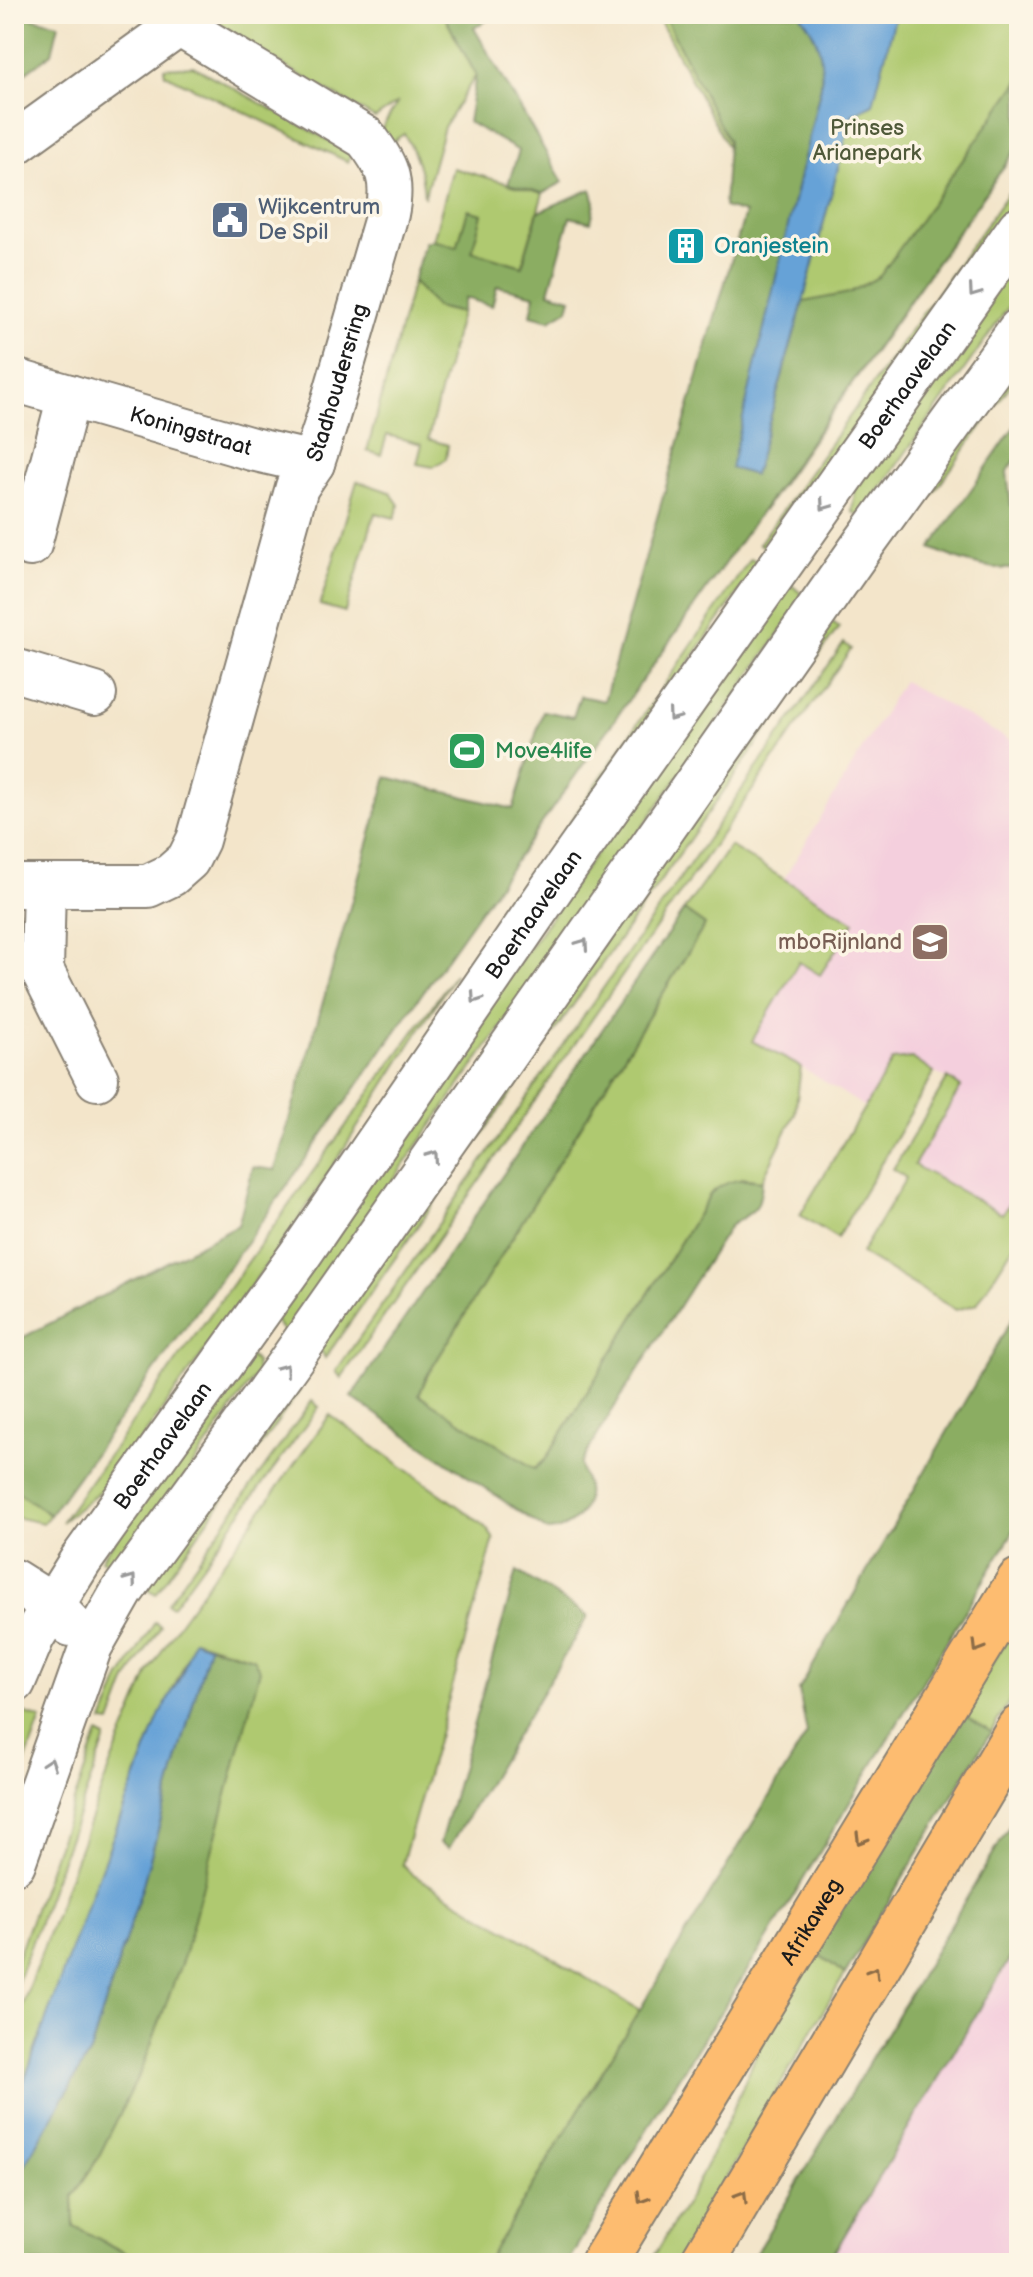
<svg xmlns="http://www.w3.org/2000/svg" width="1033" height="2277" font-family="'Balsamiq Sans',sans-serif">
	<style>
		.built { fill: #f4cfdd }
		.green { fill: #afc96f; stroke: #667246; stroke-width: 2 }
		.forest { fill: #8bad62; stroke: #54643f; stroke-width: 2 }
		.water { fill: #66a2d7; stroke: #415f7a; stroke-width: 2 }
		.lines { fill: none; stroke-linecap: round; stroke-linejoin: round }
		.minor-casing { stroke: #888073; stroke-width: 46 }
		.major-casing { stroke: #888073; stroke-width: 48 }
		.minor { stroke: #fff; stroke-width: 42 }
		.major { stroke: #fdbc70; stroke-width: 44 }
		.oneway { stroke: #999 }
		.oneway2 { stroke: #8c6c46 }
		.labels { text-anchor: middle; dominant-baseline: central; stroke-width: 7; stroke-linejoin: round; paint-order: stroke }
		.park-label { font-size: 22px; fill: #4f5939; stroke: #fcf5e5 }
		.service-label { font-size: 22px; fill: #4e5e75; stroke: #fcf5e5; text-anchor: start }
		.culture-label { font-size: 22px; fill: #0d838f; stroke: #fcf5e5; text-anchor: start }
		.street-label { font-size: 22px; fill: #1c1c1c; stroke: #fcf5e5 }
		.leisure-label { font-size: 22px; fill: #27864d; stroke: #fcf5e5; text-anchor: start }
		.education-label { font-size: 22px; fill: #785e54; stroke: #fcf5e5; text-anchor: end }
	</style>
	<rect width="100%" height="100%" fill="#fcf5e5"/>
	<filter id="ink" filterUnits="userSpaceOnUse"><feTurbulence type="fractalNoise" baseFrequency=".0125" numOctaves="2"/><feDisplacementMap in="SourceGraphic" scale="16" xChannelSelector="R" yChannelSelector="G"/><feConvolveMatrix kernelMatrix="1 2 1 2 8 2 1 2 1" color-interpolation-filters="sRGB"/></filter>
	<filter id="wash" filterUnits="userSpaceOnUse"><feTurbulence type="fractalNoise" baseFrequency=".006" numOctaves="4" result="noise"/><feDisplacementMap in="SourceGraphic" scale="32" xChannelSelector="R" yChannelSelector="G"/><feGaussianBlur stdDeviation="1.8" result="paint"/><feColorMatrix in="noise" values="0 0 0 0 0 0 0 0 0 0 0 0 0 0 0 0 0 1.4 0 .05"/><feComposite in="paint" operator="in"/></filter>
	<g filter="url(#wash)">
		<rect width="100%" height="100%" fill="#f3e5ca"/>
		<path class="built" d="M903,681l116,64v428l-8,14 6,5 -15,23 -88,-51 47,-76 -13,-10 -14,-5 -22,-15 -19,2 -28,47 -64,-40 -50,-25 48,-81 54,-39 -69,-43z
			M1019,1942v321h-190l154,-260z"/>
		<path class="green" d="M203,14h290l1,2 -21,12 3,47 -32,52 -20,71c-1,-25 -7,-43 -20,-64l-15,10 -10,-11 19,-31 -23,16 -165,-95z
			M656,14h363v131l-255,365 -13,-319z
			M193,66l159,87 -4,9 -183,-88 -1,-6z
			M453,168l90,25 -21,73 -51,-15 11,-38 -25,34 -24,-7z
			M1019,178v17l-251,353 -9,-4z
			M1019,252v40l-158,224 -9,-4 4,-29z
			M413,281l23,26 25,6 -33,126 20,6 -2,14 -13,8 -16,-3 5,-20 -35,-9 -6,20 -14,-4z
			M1019,354v19l-117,165 -2,-14z
			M357,481l33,11 9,13 -4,13 -20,-5 -30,99 -25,-7z
			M751,558l8,5 -235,333 27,-46z
			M788,582l17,15 -520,736 -15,-18z
			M830,620l9,7 -514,731 -6,-11z
			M844,643l7,6 -510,729 -5,-7z
			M730,846l124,76 -34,53 -21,-13 -47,79 49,26 -6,46 -33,68 -19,-3 -32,15 -166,267 -10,9 -116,-73 8,-20 278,-451 -21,-15z
			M455,974l-154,242 -191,267 -49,39z
			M912,1058l22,15 -97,165 -37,-23 93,-155z
			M948,1078l13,9 -47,78 88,49 15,-22 -6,-5 8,-14v64l-42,67 -21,6 -95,-57 45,-75 -13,-9z
			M250,1356l6,6 1,11 -138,198 -18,-12z
			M290,1387l10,3 -144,204 -15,-10z
			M312,1401l7,6 -147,200 -5,-3z
			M330,1415l143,102 13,11 8,11 -92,325 8,9 230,137 -154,253h-342l-70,-37 -1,-30 25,-38 155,-500 -59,-18c-13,37 -33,70 -47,107 -46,120 -90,241 -133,362v-81l97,-265 38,-91 28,-46z
			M14,1489l36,26 -7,8 -29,-6z
			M1019,1618v67l-28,47 -29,-18z
			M155,1622l6,4 -34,54 -16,43 -8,-1 17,-43z
			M18,1711l23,8 -27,74v-71z
			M98,1734l8,4 -92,253v-24z
			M814,1951l31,23 -169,289h-26l46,-77 36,-74 41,-97z"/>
		<path class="forest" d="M14,14l45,10 -7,29 -38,28z
			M443,14h50l1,2 -20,12 89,154 -20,11 -35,-9 11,-33 -51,-29 8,-47z
			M663,14h137c19,23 24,43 21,72l-89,382 22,7 49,-173 46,-9 31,-17 139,-195v64l-757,1076 -212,294 -36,-26v-147l224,-117 15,-58 22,3 112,-393 126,32 30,-98 30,6 7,-21 24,5 141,-488 -21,-6 4,-66z
			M591,189l4,13 -4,20 -21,-5 -21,75 22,6 -3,11 -18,11 -19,-5 4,-20 -38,-9 -5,20 -27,-8 -4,15 -25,-6 -23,-26 12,-39 7,-2 25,7 11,-37 14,4 -10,37 50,15 16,-54z
			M1019,420v35l-12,17 4,33 8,7v57c-31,1 -61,-8 -88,-21z
			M684,910l21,15 -278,451 -8,19 116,74 10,-9 166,-267c17,-14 29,-15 51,-12 -2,31 -8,29 -32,45l-118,185 -31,52c-1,10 5,15 6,25 3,23 -17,42 -39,43l-197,-134z
			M1019,1307v215l-251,416 -100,156 -101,169h-81l321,-529 -8,-44z
			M517,1571l71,45 -139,232 -9,-5z
			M209,1646l44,12 7,12 -75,283 -43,116 -44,89 -25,38 1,30 70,37h-130v-85l3,1 73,-127 53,-168z
			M962,1714l29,18 -146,242 -31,-23 69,-103z
			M1019,1810v133l-191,320h-78z"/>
		<path class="water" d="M800,14h96l-23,90 -21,11 -49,187 -49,173 -23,-7 90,-382c3,-29 -2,-49 -21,-72z
			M193,1640l16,6 -66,238 -53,168 -73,127 -3,-1v-69l73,-204 73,-191 22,-40z"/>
	</g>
	<g filter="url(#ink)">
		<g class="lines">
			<defs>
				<g id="minor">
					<path d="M14,144l165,-119"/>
					<path id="s1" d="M14,380l238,69 61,14"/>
					<path d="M30,545l39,-149"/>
					<path d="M14,670l81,24"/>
					<path id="s2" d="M14,886h134l23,-11 17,-15 10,-20 99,-353 16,-24 12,-36 62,-213c7,-34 0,-49 -21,-76l-187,-113 -8,-11"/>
					<path d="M44,886l-2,84 55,109"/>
					<path d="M14,1581l38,24 19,20"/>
					<path id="s3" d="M14,1682l19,-45 48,-77 218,-304 257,-374 463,-654"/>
					<path d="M14,1863l77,-217 32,-56 165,-226 577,-822 154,-212"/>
				</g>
				<g id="major">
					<path id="s4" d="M603,2263l416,-682"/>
					<path d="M702,2263l317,-535"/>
				</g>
			</defs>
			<use href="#minor" class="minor-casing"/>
			<use href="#major" class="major-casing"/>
			<use href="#minor" class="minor"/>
			<use href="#major" class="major"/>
		</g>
		<defs><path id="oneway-chevron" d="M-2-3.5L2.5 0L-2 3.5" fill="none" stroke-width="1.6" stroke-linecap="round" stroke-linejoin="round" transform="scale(2)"/></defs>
		<g class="oneway">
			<use href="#oneway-chevron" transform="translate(974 292) rotate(125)"/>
			<use href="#oneway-chevron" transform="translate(825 505) rotate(125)"/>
			<use href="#oneway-chevron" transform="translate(673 716) rotate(125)"/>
			<use href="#oneway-chevron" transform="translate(583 944) rotate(-55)"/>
			<use href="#oneway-chevron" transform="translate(476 998) rotate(124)"/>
			<use href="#oneway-chevron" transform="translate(433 1156) rotate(-55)"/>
			<use href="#oneway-chevron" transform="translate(284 1369) rotate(-54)"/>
			<use href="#oneway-chevron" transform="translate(131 1580) rotate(-54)"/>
			<use href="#oneway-chevron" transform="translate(50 1763) rotate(-71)"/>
		</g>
		<g class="oneway2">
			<use href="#oneway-chevron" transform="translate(978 1647) rotate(121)"/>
			<use href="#oneway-chevron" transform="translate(861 1839) rotate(121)"/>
			<use href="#oneway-chevron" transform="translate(874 1972) rotate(-59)"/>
			<use href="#oneway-chevron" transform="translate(742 2196) rotate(-59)"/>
			<use href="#oneway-chevron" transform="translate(642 2198) rotate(121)"/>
		</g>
	</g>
	<defs>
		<symbol id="civic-square" viewBox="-11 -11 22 22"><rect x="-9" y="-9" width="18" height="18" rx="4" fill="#5c6f8a" stroke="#fcf5e5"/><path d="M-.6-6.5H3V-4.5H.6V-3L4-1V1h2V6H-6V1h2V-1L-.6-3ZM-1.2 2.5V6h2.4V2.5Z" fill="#fff"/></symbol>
		<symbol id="building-square" viewBox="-11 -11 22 22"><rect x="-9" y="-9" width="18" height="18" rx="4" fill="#0f9aa8" stroke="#fcf5e5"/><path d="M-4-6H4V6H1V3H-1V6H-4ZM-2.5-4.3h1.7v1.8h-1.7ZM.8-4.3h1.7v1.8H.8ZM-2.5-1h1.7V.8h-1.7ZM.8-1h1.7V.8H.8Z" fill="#fff"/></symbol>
		<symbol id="stadium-square" viewBox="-11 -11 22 22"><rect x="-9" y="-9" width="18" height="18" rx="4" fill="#2e9e5b" stroke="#fcf5e5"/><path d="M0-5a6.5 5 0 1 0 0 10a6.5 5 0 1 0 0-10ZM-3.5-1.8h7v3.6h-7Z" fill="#fff"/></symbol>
		<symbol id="university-square" viewBox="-11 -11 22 22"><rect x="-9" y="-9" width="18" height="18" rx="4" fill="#8d6e63" stroke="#fcf5e5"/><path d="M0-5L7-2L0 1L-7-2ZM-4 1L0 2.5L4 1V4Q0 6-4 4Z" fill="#fff"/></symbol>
	</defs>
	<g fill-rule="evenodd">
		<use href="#civic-square" x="208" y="198" width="44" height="44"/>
		<use href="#building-square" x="664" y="224" width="44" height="44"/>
		<use href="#stadium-square" x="445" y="729" width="44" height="44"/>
		<use href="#university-square" x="908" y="920" width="44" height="44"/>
	</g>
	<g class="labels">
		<g class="park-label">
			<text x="867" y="128">Prinses<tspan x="867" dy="25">Arianepark</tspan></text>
		</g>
		<g class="service-label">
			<text x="258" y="207">Wijkcentrum<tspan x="258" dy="25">De Spil</tspan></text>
		</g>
		<g class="culture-label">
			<text x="714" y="246">Oranjestein</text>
		</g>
		<g class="street-label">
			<text stroke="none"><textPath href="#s2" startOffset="684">Stadhoudersring</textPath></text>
			<text stroke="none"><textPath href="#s3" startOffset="1576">Boerhaavelaan</textPath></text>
			<text stroke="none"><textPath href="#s1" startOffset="184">Koningstraat</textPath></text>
			<text stroke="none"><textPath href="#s3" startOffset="928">Boerhaavelaan</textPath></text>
			<text stroke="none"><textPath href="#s3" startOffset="280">Boerhaavelaan</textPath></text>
			<text stroke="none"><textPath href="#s4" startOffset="400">Afrikaweg</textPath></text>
		</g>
		<g class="leisure-label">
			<text x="495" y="751">Move4life</text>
		</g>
		<g class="education-label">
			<text x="902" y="942">mboRijnland</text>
		</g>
	</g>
	<rect width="1033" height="2277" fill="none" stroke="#fcf5e5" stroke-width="48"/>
</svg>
